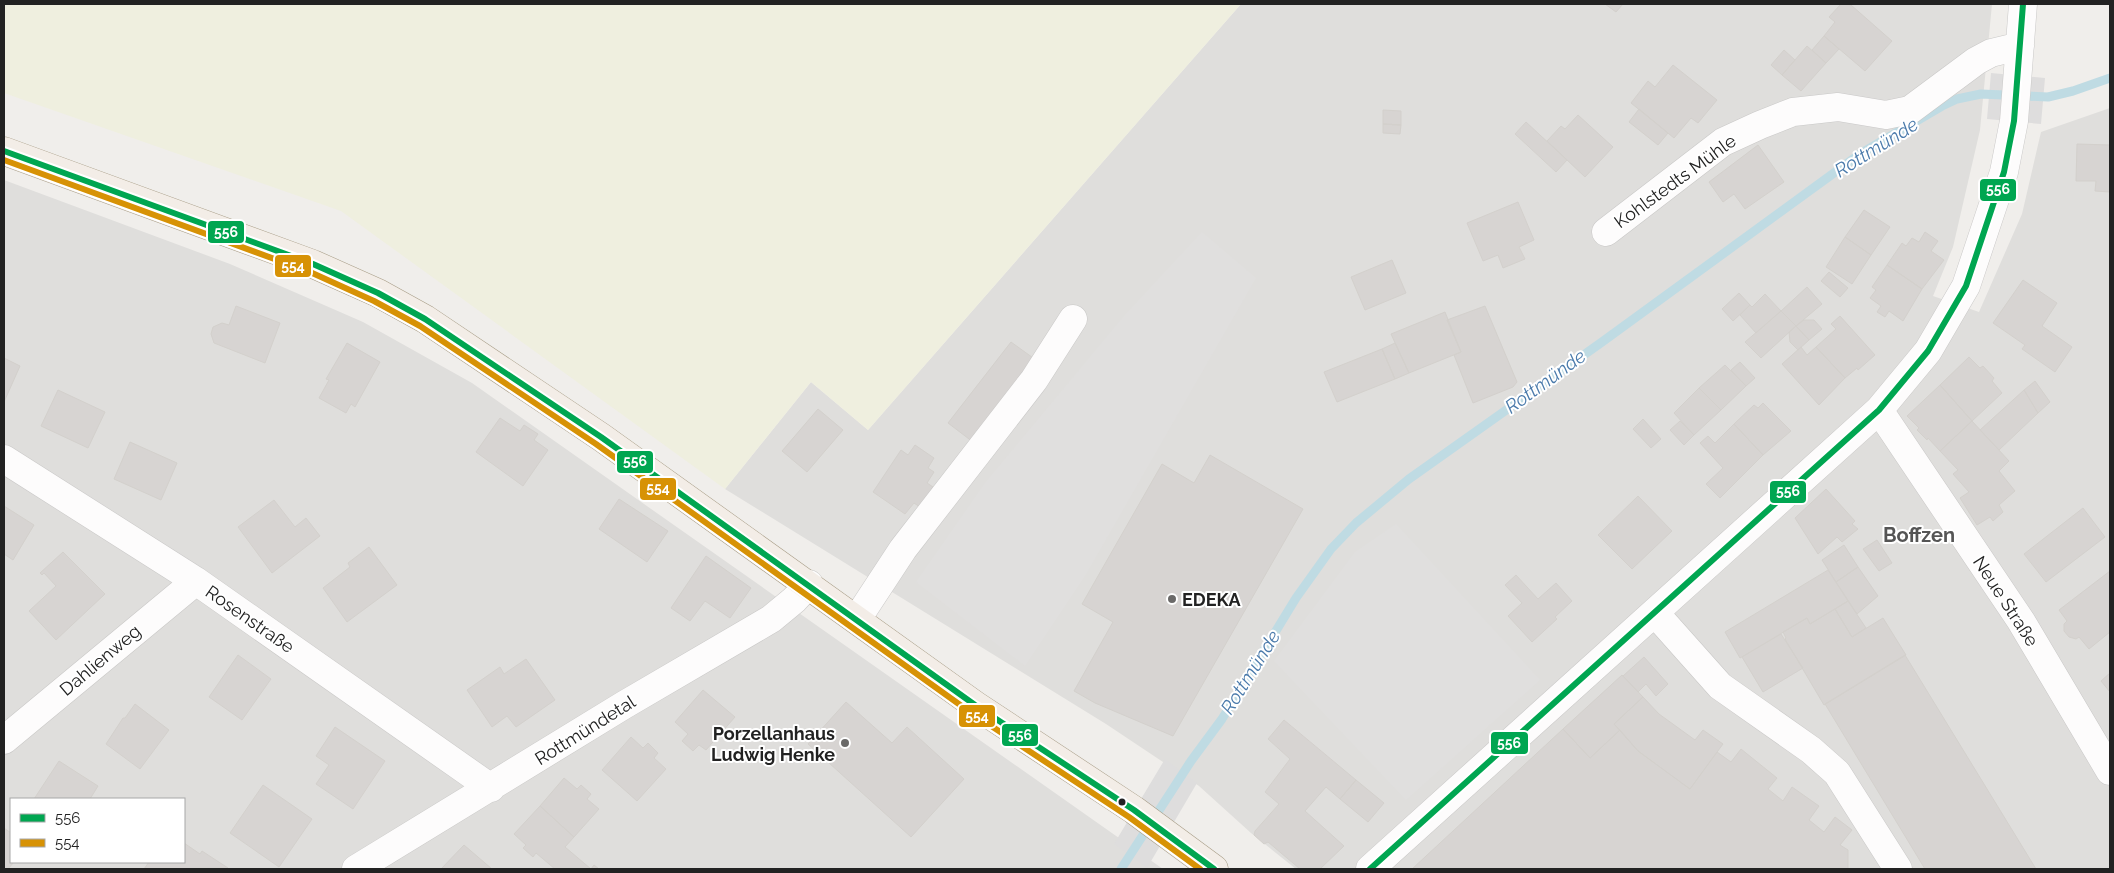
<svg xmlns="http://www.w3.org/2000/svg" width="2114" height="873" font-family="Raleway,sans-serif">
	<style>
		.residential { fill: #dfdedc; fill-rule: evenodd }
		.farmland { fill: #efefdf }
		.parking { fill: #e0dfde }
		.pier { fill: #dedddd }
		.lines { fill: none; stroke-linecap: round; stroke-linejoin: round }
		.stream { stroke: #bfdbe3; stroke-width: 9 }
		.building { fill: #d7d4d2; stroke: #d3d0cc }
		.minor-casing { stroke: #c9c8c7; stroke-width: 29 }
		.major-casing { stroke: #a79c86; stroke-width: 29 }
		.minor { stroke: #fdfcfc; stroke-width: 28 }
		.major { stroke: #f3ede7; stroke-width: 28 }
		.bus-1-casing { stroke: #fff; stroke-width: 10 }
		.bus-2-casing { stroke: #fff; stroke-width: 10 }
		.bus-1 { stroke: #00a651; stroke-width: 6 }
		.bus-2 { stroke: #d79205; stroke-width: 6 }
		.poi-dot { fill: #6a6968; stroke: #fff; stroke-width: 2 }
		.bus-dot { fill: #222; stroke: #fff; stroke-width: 2 }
		.labels { text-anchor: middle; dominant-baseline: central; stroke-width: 4; stroke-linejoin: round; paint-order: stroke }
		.street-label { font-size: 18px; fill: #222; stroke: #fff }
		.poi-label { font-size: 18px; font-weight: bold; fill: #222; stroke: #fff; text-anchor: start }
		.water-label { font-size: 19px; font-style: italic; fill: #4a7aab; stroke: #fff }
		.quarter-label { font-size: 20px; font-weight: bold; fill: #555; stroke: #fff }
		.line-badge { stroke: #fff; stroke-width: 2 }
		.badge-label { font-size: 14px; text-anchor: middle; font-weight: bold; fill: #fff }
	</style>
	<rect width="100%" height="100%" fill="#f0eeeb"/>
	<path class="residential" d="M1241,4h751l-12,126 -27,117 -20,49 46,16 43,-98 19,-82 69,-24v761h-814l-45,-36 -52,-47 -93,-62 -381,-235 86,-107 57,48z
		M4,180l226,84 133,58 109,61 691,486h-1159zM11,799h173v63h-173z"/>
	<path class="farmland" d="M4,4h1237l-373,426 -57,-48 -86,107 -384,-278 -337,-118z"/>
	<path class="parking" d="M1202,232l54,46 -171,298 -60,90 -109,-84 69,-99 139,-167z
		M1396,524l144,156 -134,120 -132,-139 81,-109z"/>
	<path class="pier" d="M1991,73l54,5 -4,46 -54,-5z
		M1165,759l32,24 -50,85 -33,-24z"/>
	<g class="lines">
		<path class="stream" d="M1121,869l70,-108 31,-42 74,-121 35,-49 25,-26 53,-44 193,-137 258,-188 82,-48 15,-7 24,-5 67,3 25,-6 37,-13"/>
	</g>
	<path class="building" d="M1605,4h18l-7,8z
		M1841,4l10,1 41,36 -27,30 -41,-35 11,-14 -6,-5z
		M1824,36l15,13 -13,14 -14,-13z
		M1807,46l19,17 -25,28 -19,-16z
		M1784,50l11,10 -13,15 -11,-10z
		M1673,65l44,35 -19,23 -7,-5 -17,20 -43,-35 17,-22 7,6z
		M1639,109l29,24 -10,12 -29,-23z
		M1383,110l18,1v14l-18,-1z
		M1578,115l35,32 -28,30 -38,-36 14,-15 4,3z
		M1526,122l41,38 -11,12 -41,-38z
		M1383,124l18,1 -1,9 -17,-1z
		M2077,144l33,1v47l-15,-1 1,-10h-20z
		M1758,145l26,37 -39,27 -11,-15 -11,8 -14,-20z
		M1518,202l16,38 -15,7 6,12 -22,9 -5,-13 -15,6 -16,-38z
		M1864,210l26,17 -19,28 -26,-18z
		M1925,232l13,9 -7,10 13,9 -22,29 -35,-24 15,-22 4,3 6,-8 7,4z
		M1845,237l26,18 -19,29 -26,-17z
		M1392,260l14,33 -41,17 -14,-33z
		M1887,265l35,24 -19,32 -14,-10 -4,6 -8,-5 4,-6 -11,-8 6,-8 -4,-3z
		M1829,272l19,16 -8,9 -19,-16z
		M2023,280l34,23 -15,23 30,21 -17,25 -33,-23 3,-4 -32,-22z
		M1807,287l15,17 -26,22 -15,-15z
		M1739,293l11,12 -17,16 -11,-12z
		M1765,294l16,17 -25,22 -16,-18 10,-10 2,2z
		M236,306l44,17 -15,40 -51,-20 -3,-9 2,-7 9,-4 7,2z
		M1485,306l32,76 -4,5 -40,16 -19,-48 7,-3 -14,-32z
		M1781,311l15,15 -35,32 -16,-16z
		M1445,312l16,40 -52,21 -18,-39z
		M1840,316l35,39 -17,15 -1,-2 -12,10 -29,-31 20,-18 -5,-5z
		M1804,320h10l8,9 -13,11 -13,-14z
		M1796,326l13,14 -11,10 -8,-8 -1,-10z
		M1011,342l25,18 -63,82 -25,-19z
		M347,343l33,19 -25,45 -4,-3 -5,9 -27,-15 10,-18 -3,-1z
		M1395,343l14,30 -14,6 -13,-30z
		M1801,347l6,8 9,-8 29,31 -26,27 -37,-41z
		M1382,349l13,30 -58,23 -13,-30z
		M1969,357l11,11 3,-2 11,12 -2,3 10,12 -30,28 -32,-36z
		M4,358l16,8 -16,36z
		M1740,362l15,16 -9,8 -15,-16z
		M1725,365l21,21 -25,24 -22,-22z
		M2035,381l15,21 -12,11 -14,-23z
		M1940,385l32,36 -32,30 -12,-13 -1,2 -10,-10 2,-2 -12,-12z
		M1699,388l22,22 -27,25 -20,-22z
		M58,390l47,22 -17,36 -47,-22z
		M2024,390l14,23 -39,37 -19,-20z
		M1763,403l28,28 -28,24 -29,-31 20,-19 4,3z
		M818,409l25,21 -36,42 -25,-21z
		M500,418l20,13 4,-6 14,9 -4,6 14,10 -25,36 -47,-34z
		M1643,419l18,20 -10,9 -18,-19z
		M1680,421l14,14 -10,10 -14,-15z
		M1972,421l37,40 -10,10 16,20 -16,14 4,7 -10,9 -3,-4 -13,8 -17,-27 9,-6 -16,-18 5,-4 -18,-19z
		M1734,424l29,31 -43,43 -14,-14 17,-16 -23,-25 8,-7 7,7z
		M130,442l47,21 -16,37 -47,-21z
		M915,445l19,13 -6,10 6,4 -7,11 6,4 -13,20 -6,-4 -9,11 -32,-22 28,-42 7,5z
		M1210,455l93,54 -130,227 -78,-33 -21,-12 39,-69 -31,-18 80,-140 32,19z
		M1826,489l29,32 -3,3 6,5 -16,13 -5,-5 -19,17 -23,-36z
		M1638,496l34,35 -40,38 -34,-34z
		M619,499l49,32 -21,31 -48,-33z
		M274,500l21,27 11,-9 14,18 -48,37 -34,-46z
		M4,506l30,19 -21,35 -9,-6z
		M2083,508l22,29 -59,45 -22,-28z
		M1877,540l15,23 -13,8 -16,-22z
		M1844,545l14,22 -22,15 -14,-22z
		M369,547l28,38 -50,37 -24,-34 27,-21 -2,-4z
		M63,552l42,42 -49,46 -27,-29 27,-25 -12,-13 -2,2 -2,-2z
		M706,556l45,32 -21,30 -25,-17 -15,20 -19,-13z
		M1858,567l20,29 -21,18 -21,-32z
		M1828,570l20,31 -38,23 -3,-6 -67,40 -15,-26z
		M2110,571v61l-21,17 -10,-12 -3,2 -7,-2 -5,-6v-7l3,-3 -8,-11z
		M1516,575l22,24 18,-16 16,18 -17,16 2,2 -25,23 -24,-26 14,-13 -17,-18z
		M1848,601l18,27 -14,9 -17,-28z
		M1835,609l17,28 31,-19 23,37 -82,50 -39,-66 1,-1 -3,-6 24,-14 3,6z
		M1781,634l22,34 -40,24 -21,-35z
		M238,655l33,24 -29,41 -33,-23z
		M1905,655l131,214h-111l-100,-165z
		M1644,657l24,27 -12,12 -10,-12 -8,8 -15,-16z
		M526,659l29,41 -39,27 -9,-11 -15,11 -25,-37 33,-23 4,7z
		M2110,673v19l-9,-11z
		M1622,675l21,22 -29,27 6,6 -30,28 -27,-29z
		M703,690l32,27 -29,33 -7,-5 -6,6 -11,-10 6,-7 -13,-12z
		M1643,697l16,17 36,26 8,-10 20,14 -33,45 -52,-38 -24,-27z
		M846,702l46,41 15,-16 57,52 -53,58 -103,-93z
		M135,704l34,26 -29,39 -34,-25 17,-26h2z
		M1284,720l72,60 -16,19 -14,-12 -21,24 39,35 -24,23h-20l-32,-27 -4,2 -10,-9 1,-4 24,-27 -14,-12 25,-33 -22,-20z
		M335,727l50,34 -32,48 -37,-25 13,-19 -13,-9z
		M1563,729l27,29 30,-28 18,21 52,38 27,-37 14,10 10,-13 36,29 -9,11 15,12 9,-14 27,19 -10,14 15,12 11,-15 17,13 -12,15 8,5v19h-436z
		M631,737l12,11 5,-5 10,10 -4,5 12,11 -29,32 -35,-31z
		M59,761l39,25 -8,13h-56z
		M564,778l13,11 4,-4 10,9 -4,5 12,10 -25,28 -34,-31z
		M1356,780l28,23 -16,19 -28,-23z
		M263,785l49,34 -33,48 -49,-34z
		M540,806l34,31 -9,10 26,22 3,-4 5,4h-44l-19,-16 -3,4 -10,-9 3,-3 -12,-11z
		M4,828l7,5v29h3l-6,7h-4z
		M184,843l16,11 2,-3 26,17 -84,1 5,-7h35z
		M464,845l28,24h-51z"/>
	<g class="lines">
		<defs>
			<path id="minor" d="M1606,232l117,-90 37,-17 33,-13 45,-5 48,8 24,-5 66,-49 15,-8 29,-7
				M1879,410l142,211 89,150
				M4,459l192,122 295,207
				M1655,613l65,73 91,64 26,23 61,96
				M857,619l46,-70 131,-169 39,-61
				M4,740l192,-159
				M356,869l268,-164 147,-86 23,-19 15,-16
				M1370,869l509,-459 49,-59 38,-65 38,-114 10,-51 9,-117"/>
			<path id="major" d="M4,151l309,113 65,29 47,26 176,118 374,268 159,105 80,59"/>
		</defs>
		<use href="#minor" class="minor-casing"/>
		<use href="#major" class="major-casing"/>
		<use href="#minor" class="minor"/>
		<use href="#major" class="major"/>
		<defs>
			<path id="bus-1" d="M4,151l309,113 65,29 47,26 176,118 374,268 159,105 80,59
				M1370,869l509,-459 49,-59 38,-65 38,-114 10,-51 9,-117"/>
			<path id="bus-2" d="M4,160l306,112 64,29 46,25 176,118 374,268 159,105 71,52"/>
		</defs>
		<use href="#bus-1" class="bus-1-casing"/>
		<use href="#bus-2" class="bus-2-casing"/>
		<use href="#bus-1" class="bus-1"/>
		<use href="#bus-2" class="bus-2"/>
	</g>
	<g class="poi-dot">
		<circle cx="1172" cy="599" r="5"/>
		<circle cx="845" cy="743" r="5"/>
	</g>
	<circle class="bus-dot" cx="1122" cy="802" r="4.5"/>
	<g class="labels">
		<g class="street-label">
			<text transform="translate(1675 181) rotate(-36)">Kohlstedts Mühle</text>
			<text transform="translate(2006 601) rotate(57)">Neue Straße</text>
			<text transform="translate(250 619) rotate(35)">Rosenstraße</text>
			<text transform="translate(100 660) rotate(-40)">Dahlienweg</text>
			<text transform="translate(585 730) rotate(-32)">Rottmündetal</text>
		</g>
		<g class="poi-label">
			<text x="1182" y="599">EDEKA</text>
			<text x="835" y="733" text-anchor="end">Porzellanhaus<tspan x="835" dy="21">Ludwig Henke</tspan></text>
		</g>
		<g class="water-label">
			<text transform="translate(1876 147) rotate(-32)">Rottmünde</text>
			<text transform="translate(1545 381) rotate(-36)">Rottmünde</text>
			<text transform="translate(1250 672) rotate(-58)">Rottmünde</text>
		</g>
		<g class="quarter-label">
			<text x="1919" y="535">Boffzen</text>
		</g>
	</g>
	<g class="line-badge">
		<rect x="1979" y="178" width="38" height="24" rx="5" fill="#00a651"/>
		<rect x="207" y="220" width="38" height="24" rx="5" fill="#00a651"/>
		<rect x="274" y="254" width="38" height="24" rx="5" fill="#d79205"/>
		<rect x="616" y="450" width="38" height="24" rx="5" fill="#00a651"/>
		<rect x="639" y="477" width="38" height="24" rx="5" fill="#d79205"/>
		<rect x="1769" y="480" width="38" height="24" rx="5" fill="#00a651"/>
		<rect x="958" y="704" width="38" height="24" rx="5" fill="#d79205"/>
		<rect x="1001" y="723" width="38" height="24" rx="5" fill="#00a651"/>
		<rect x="1490" y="731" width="39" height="24" rx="5" fill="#00a651"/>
	</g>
	<g class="badge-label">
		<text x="1998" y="194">556</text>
		<text x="226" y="237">556</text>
		<text x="293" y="271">554</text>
		<text x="635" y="466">556</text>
		<text x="658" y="493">554</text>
		<text x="1788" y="496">556</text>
		<text x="977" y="721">554</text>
		<text x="1020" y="740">556</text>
		<text x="1509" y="748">556</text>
	</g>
	<rect width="2114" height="873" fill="none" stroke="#222222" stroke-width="10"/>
	<rect x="10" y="798" width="175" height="65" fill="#ffffff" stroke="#a7a7a7"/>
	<rect x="20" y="814" width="25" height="8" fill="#00a651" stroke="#a7a7a7"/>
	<text x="55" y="823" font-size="15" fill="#222222">556</text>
	<rect x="20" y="839" width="25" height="8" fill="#d79205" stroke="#a7a7a7"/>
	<text x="55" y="848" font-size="15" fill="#222222">554</text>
</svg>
